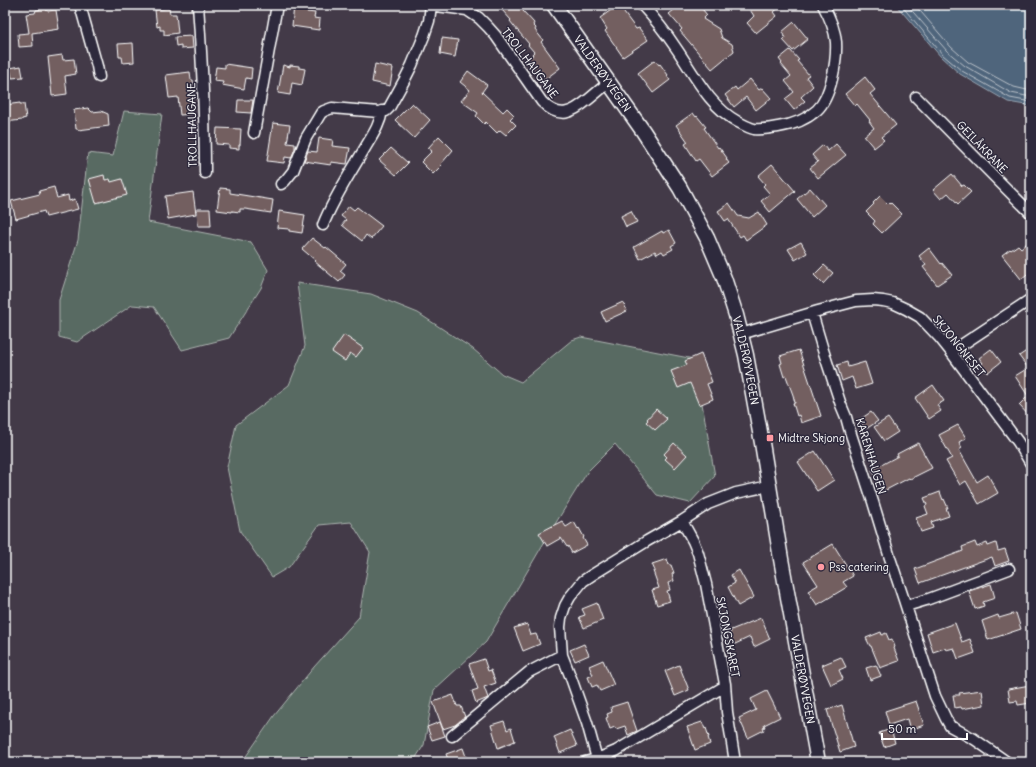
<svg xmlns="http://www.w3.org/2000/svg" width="1036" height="767" font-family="Delius,sans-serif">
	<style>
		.green { fill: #586a62; stroke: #acb4b0 }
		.water { fill: #50657b; stroke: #96a3b0 }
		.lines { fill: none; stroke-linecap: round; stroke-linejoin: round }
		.shore { stroke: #b9c1ca; stroke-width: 1 }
		.building { fill: #735e60; stroke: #fff }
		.street-casing { stroke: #fff; stroke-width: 13 }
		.secondary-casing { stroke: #fff; stroke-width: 17 }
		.street { stroke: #2f2a3d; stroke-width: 10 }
		.secondary { stroke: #2f2a3d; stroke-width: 14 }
		.poi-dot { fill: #ff9aa2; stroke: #2f2a3d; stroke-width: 1.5 }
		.labels { text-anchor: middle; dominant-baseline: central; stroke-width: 3; stroke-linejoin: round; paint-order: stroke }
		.street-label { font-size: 11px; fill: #fff; stroke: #2f2a3d }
		.poi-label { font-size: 11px; fill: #fff; stroke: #2f2a3d; text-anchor: start }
	</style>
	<rect width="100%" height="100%" fill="#433a48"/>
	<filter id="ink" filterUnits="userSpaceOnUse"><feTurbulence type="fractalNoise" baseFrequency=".025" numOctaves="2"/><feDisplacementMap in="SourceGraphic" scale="8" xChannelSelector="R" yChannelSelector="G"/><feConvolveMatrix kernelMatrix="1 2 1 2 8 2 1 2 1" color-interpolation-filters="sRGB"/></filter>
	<g filter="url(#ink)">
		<path class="green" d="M124,111l38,3 -14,108 103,20 17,28 -7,18 -32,50 -47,12 -28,-43 -22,-2 -55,37 -18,-5v-37l19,-60 10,-87 25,3z
			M297,283l74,11 47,19 55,36 29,25 19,8 51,-42 9,-3 113,22 21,117 -25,27 -33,-8 -42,-51 -27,27 -36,58 -66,113 -52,48 -10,55 -11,17h-171l32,-46 40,-49 45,-50 11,-65 -19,-30 -32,3 -30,42 -17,10 -32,-46 -13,-64 9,-42 53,-40 16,-39z"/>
		<path class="water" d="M896,5h135v101l-23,-4 -48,-28 -19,-17z"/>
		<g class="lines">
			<path class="shore" d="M901,5l42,50 19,16 48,27 21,4
				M907,5l40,46 18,15 46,27 20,4
				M915,5l36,42 17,15 46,25 17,4"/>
		</g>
		<path class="building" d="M294,5h14l-1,7 8,1 -1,5 6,1 -1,11 -27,-4z
			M499,5h20l5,5 -1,1 11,12 -1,2 3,3 -1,2 8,10 -2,2 19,26 -16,12 -3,-4 -2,1 -10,-14 2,-1 -3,-4 5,-3 -1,-1 2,-2 -6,-7 1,-1 -11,-13 -8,-10 1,-1 -9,-10 1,-1z
			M618,5l18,24 3,-1 9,12 -25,17 -18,-26 2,-2 -7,-11z
			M680,5h19l8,10 -4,4 16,10 3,9 10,6 2,7 -22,18 -32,-38 2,-2 -13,-15z
			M747,5h35l-8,7 3,4 -21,17 -9,-10 7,-7z
			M169,8l1,6h6l2,19 -14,2v-5h-4v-4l-3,1 -2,-17z
			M46,9v1l2,1 8,-1 3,19 -27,4 1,13 -14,1 -1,-13 11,-1 -3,-19 9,-1 1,-3z
			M794,22l14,17 -15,12 -10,-11 2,-2 -3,-6z
			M192,36l1,12 -12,1v-4l-5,1 -1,-9z
			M442,38l16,2 -3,17 -15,-3z
			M133,43l1,19 -11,1 -1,-6h-3l-1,-13z
			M790,50l9,10 -2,1 12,14 -3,2 7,9 -12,11 4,4 -11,9 -9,-11 9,-7 -9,-11 6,-5 -10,-12 1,-1 -3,-4z
			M62,55l1,5 11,-1 2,15 -11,2 2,18 -15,2 -4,-39z
			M655,60l4,5 1,-1 8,11 -1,1 3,4 -17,13 -15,-20z
			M225,64l27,4 -1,11 -5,-1 -2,11 -22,-4 1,-3 -9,-1 2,-14 9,1z
			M375,64l18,4 -3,18 -18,-4z
			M283,65l7,2v-2l9,1v2l6,1 -3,16 -10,-2 -2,12 -12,-2z
			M21,66l2,11 -11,1 -2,-10z
			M468,71l19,14 -5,7 21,20 4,-4 7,7 -4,4 6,6 -10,10 -6,-5 -3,3 -11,-11 -2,2 -8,-8 2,-3 -17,-12 9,-11 -10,-8z
			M190,72l1,8h2l1,9h-5l3,25 -12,1 -2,-18 -9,1 -3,-23z
			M865,77l10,13 -5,4 26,31 -15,12 3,3 -10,8 -10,-12 10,-8 -5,-7 1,-1 -13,-16 -2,2 -10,-12z
			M750,79l9,11 3,-2 9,10 -15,12 -10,-13 -12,10 -9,-12 10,-8 2,3z
			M238,100h15l-2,13 -14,-1z
			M20,103v1h4l2,14 -4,1v1l-17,2v-17z
			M412,103l18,17 -16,18 -19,-18z
			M88,108l4,4 9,-1 7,3 1,12 -31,4v-1h-2l-2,-19z
			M693,113l3,4 1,-1 9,11 -2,1 14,20 1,-1 8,11 -1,1 3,4 -17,13 -13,-17 -3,2 -11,-17 3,-2 -12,-17z
			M273,123l17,2 -3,18 8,1v5l-4,9 -6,-1 -1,6 -17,-2z
			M217,128l24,1 -1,16h-1v4l-10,-1v-3l-13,-1z
			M439,136l14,14 -12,14 1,1 -9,9 -12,-12 11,-11 -4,-3z
			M319,138l14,2 -1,6 18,2 -3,16 -16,-2v3l-27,-4 4,-10 9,1z
			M836,144l10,11 -28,23 -8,-10 8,-6 -6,-7 11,-10 5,6z
			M391,148l17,15 -12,12 -17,-15z
			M772,164l23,27 -25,21 -9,-11 9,-7 -7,-8 2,-2 -7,-8z
			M952,174l10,12 2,-1 7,7 -13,12 -10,-11 -7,6 -8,-9z
			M104,175l1,5 5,-1 1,3 11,-3 5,16 -31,8 -7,-24z
			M54,187l3,11 11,-3 1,6 6,-2 3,10 -32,8 -2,-6 -28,8 -5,-18 29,-7 -1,-3z
			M220,188l10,1v4l43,7 -2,13 -26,-4h-5v3l-8,-1v1l-15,-2z
			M810,188l15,17 -13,12 -15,-18z
			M193,192l3,22 -28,5 -3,-23z
			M880,196l8,8 2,-2 12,12 -20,19 -9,-9 2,-3 -9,-9 8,-8 -1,-1z
			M729,203l9,13 11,2 10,-6 8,13 -21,15 -3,-5 -3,2 -12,-18 -3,2 -7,-10z
			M349,206l5,4 3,-3 25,19 -11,13 -5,-4 -4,6 -20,-16 4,-5 -5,-4z
			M197,209h13l1,17h-13z
			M279,211l26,4 -3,18 -13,-2v-2l-12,-1z
			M631,211l6,11 -11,5 -5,-11z
			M669,230l7,13 -5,3 2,3 -9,5 -2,-3 -5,3 -2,-3 -15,8 -6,-12 28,-16 1,2z
			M312,238l13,10 1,-1 20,17 -6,7 5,4 -6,7 -25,-21 1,-1 -13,-11z
			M1031,240v31l-10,8 -19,-24 8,-6 1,1 7,-5 3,3z
			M801,242l6,11 -12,7 -7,-11z
			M929,248l12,16 1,-1 10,12 -15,10 -14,-18 3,-2 -7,-9z
			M824,265l9,8 -10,11 -9,-9z
			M623,302l4,9 -22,10 -4,-9z
			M344,335l19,13 -7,9 -6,-4 -5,8 -13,-9z
			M1031,348v70l-12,-13 9,-9 -13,-20 13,-8 -9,-12z
			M991,349l10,13 -14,11 -6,-8 2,-2 -4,-5z
			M799,350l22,66 -20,7 -2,-8 -2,1 -4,-13h2l-2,-8 -7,-19 -2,1 -4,-13 2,-1 -2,-7z
			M701,354l11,28 -5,2 6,15 -14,6 -9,-22 -12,5 -7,-17 16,-6 -2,-4z
			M847,362l1,5 17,-5 7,22 -16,5 -4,-12 -10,4 -5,-16z
			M933,385l11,16 -7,4 4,6 -12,8 -14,-21z
			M656,409l11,10 -12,11 -9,-8 2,-2 -1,-1z
			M871,412l7,9 -12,8 -7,-9z
			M888,418l10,14 -14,9 -10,-14z
			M958,425l8,13 -7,4 3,6 -3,2 18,32 11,-7 10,18 -19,11 -13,-23 -6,4 -14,-24 6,-3 -13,-23z
			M674,443l13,12 -12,13 -10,-9 2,-2 -3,-3z
			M918,443l14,25 -22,11 -1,-1 -25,13 -12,-21 26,-14 -1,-2z
			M815,451l19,29 -17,11 -19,-29z
			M940,492l3,8 1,-1 4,9h-2l3,8 -18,6 2,6 -12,4 -5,-14 12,-4 -3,-8 2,-1 -3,-7z
			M562,521l4,6 8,-5 4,7 1,-1 5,9 -1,1 4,7 -15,8 -4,-7 -1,1 -6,-9 -14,8 -8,-13z
			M975,542l2,5 10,-4 1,3 8,-3 2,8 7,-2 4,12 -14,5 -3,-9 -72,26 -5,-14 48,-18 -1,-4z
			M833,544l20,32 -10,6 4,5 -30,18 -9,-14 10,-6 -15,-23z
			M667,559l2,6h2l3,8 -2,1 2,7 -6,2 2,7 -3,1 3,10 -13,4 -5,-15 7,-2 -6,-17h2l-3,-7z
			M739,570l15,27 -16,9 -10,-19 7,-4 -4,-8z
			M991,584l4,14 -12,4 1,4 -9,3 -6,-18z
			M597,603l6,17 -19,8 -5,-11 6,-2 -3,-6z
			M1016,613l5,16 -33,11 -6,-19 16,-6 1,3z
			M761,618l9,21 -16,8 -4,-10 -19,9 -6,-10 4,-3 2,-1v-2z
			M955,623l7,19 8,-3 5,14 -17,6 -4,-11 -8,2 -1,-2 -12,4 -6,-19z
			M527,624l4,11 5,-1 4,10 -17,7 -9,-23z
			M881,632l1,3 4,-2 3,7 3,-1 3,8 -1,1 5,13 -19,7 -9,-22h-1l-4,-8z
			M584,644l5,11 -14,6 -5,-11z
			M841,657l5,10 -7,3 4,9 -12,6 -9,-20z
			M484,659l4,12 3,-1 5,13 -12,4 4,11 -12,5 -4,-12 6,-2 -9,-25z
			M603,660l11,25 -14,6 -3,-6 -5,2 -4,-10 5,-2 -4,-9z
			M679,665l10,25 -14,6 -10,-25z
			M876,665l5,11 -11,4 -4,-12z
			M1030,685l1,18 -13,2 -1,-4 -7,1 -2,-13z
			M982,690l2,15 -22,4 -1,-2 -6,1 -2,-13h7l-1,-2z
			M767,691l13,26 -16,8 1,2 -2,1 1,2 -16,8 -9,-20 17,-8 -5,-11z
			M453,695l4,11h4l4,11 -4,2 -1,2 -5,4 -12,4 -10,-27z
			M916,701l8,24 -14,5 -3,-11 -18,6 -4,-14z
			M627,702l10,29 -9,4 -3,-9 -9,3 -1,-2 -5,2 -4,-11 2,-1 -1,-3 5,-2 -1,-5z
			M842,705l12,42 -14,5 -13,-42z
			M504,721l3,9 4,-2 4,13 -17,7 -7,-23z
			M440,722l5,14 -13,4 -5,-13z
			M702,722l3,7 1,-1 3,9h-1l2,7 -15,6 -8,-23z
			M891,729l4,14 -11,4 -5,-14z
			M570,730l7,16 -17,7 -6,-16z
			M463,748l5,14h-19l-3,-8z"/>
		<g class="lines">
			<defs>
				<path id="street" d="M80,5l17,61 2,11
					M198,5c4,56 7,112 7,168
					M429,5l38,5 12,8 9,9 8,9 46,66c18,18 30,11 47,-3 6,-5 13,-11 19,-16
					M642,5c12,13 24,28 34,43 18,26 33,58 62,74 4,2 11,6 16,7 8,1 17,-1 24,-2 14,-2 28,-7 39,-17 14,-13 20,-49 19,-68 -1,-13 -7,-26 -13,-37
					M916,97c39,39 76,78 115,116
					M254,133l23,-128
					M281,184l4,-3 8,-10 13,-33 15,-25 3,-2 8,-3 47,4 7,-1 3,-3 16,-29 7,-14 12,-29 5,-15 2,-16
					M323,225c10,-26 28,-53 42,-77 7,-12 15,-23 17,-37
					M812,313l11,37 18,55 5,12 3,11 24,74 17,56 14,42 31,96 11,23 4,7 24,13 33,23
					M741,334l77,-23 38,-10 17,-1 10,1 10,2 13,6 14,8 19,20 12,15 67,90 13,22
					M951,352l80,-53
					M682,521l11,20 5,12 8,31 19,100 2,28 8,50
					M906,606l20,-6 83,-31
					M452,736l77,-64 33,-17
					M585,762l12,-3 -10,-36 -16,-45 -9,-23 -2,-28 1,-9 4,-12 5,-9 13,-16 9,-6 55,-34 35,-20 26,-17 28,-11 33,-7
					M598,762l-1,-3 19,-8 109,-65v-2"/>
				<g id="secondary">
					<path id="s1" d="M554,5l89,126 37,57 27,50 17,40 12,37 10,40 16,88 19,116 37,203"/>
				</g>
			</defs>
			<use href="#street" class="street-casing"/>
			<use href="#secondary" class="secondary-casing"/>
			<use href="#street" class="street"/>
			<use href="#secondary" class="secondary"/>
		</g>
	</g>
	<g class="poi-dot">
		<rect x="766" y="434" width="8" height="8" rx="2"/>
		<circle cx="821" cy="567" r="4"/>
	</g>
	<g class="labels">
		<g class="street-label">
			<text transform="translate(530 63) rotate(53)">TROLLHAUGANE</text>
			<text stroke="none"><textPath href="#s1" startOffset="84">VALDERØYVEGEN</textPath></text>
			<text transform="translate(192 125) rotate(-91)">TROLLHAUGANE</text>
			<text transform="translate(982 147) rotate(46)">GEILÅKRANE</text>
			<text transform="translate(959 346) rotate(51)">SKJONGNESET</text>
			<text stroke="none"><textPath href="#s1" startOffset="408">VALDERØYVEGEN</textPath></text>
			<text transform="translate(871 456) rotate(73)">KARENHAUGEN</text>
			<text transform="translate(728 637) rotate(79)">SKJONGSKARET</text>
			<text stroke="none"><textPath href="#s1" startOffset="732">VALDERØYVEGEN</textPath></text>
		</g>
		<g class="poi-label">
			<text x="778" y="438">Midtre Skjong</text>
			<text x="829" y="567">Pss catering</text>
		</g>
	</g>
	<rect width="1036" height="767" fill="none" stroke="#2f2a3d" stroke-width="20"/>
	<rect x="10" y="10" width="1016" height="747" fill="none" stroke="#fff" stroke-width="1.5" filter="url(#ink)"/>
	<path d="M882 733v6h85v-6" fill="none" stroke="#ffffff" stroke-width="2"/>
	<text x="888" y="733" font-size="12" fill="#ffffff" stroke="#2f2a3d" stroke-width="3" paint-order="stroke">50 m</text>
</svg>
